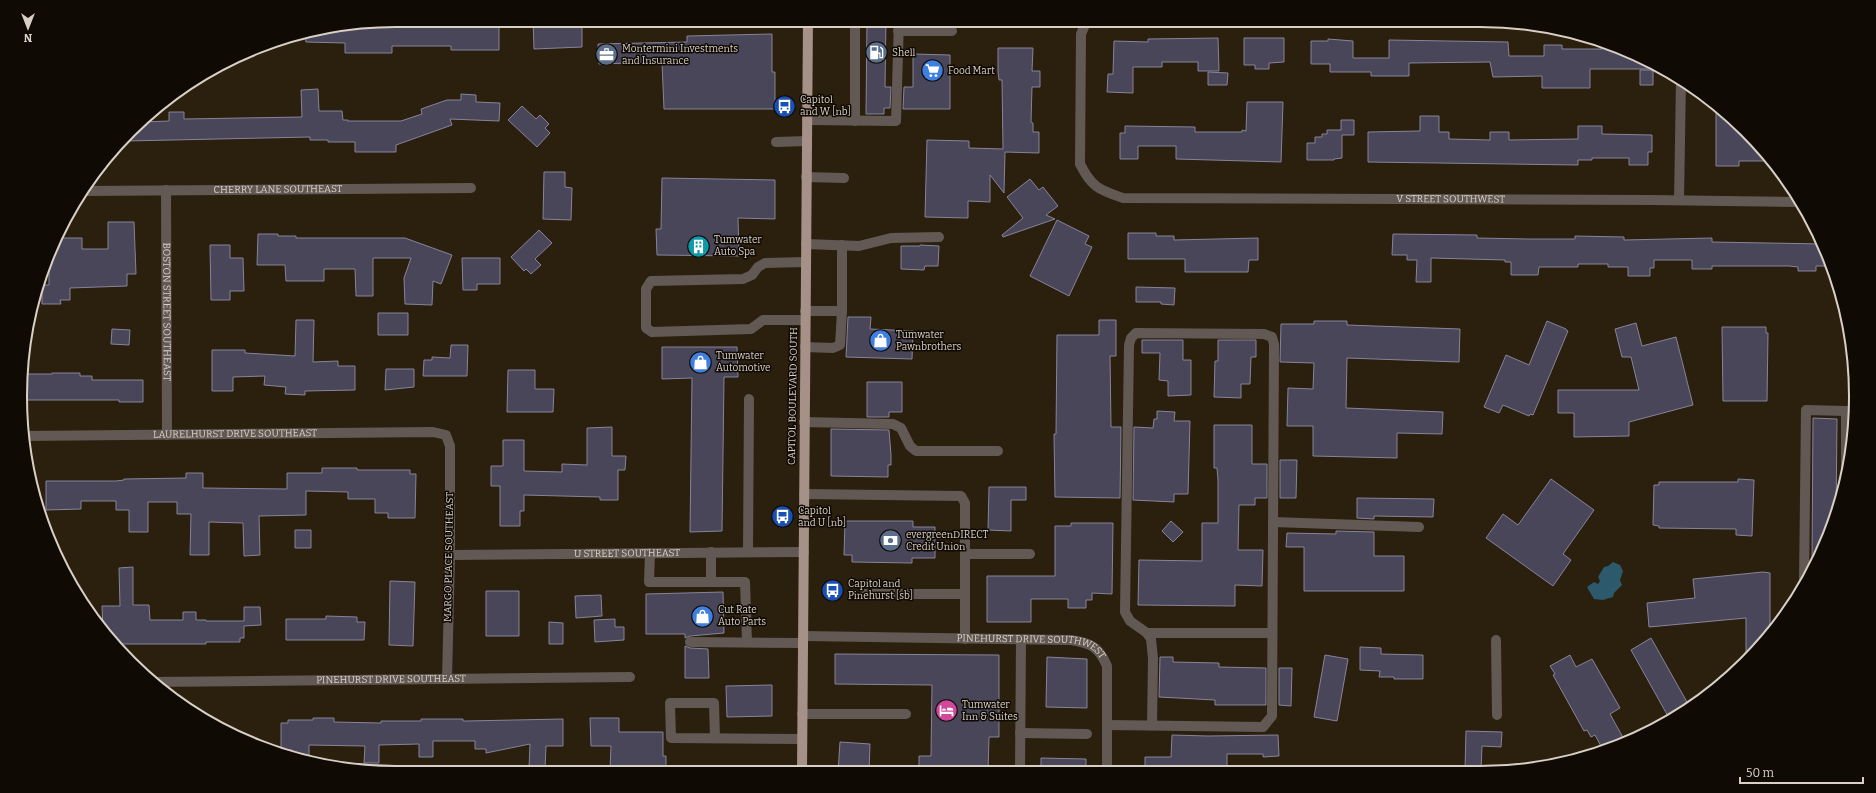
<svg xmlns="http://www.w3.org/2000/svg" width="1876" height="793" font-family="Bitter,serif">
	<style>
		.water { fill: #2c5a6c }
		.building { fill: #49465a; stroke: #86849a }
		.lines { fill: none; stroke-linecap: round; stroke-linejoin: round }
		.minor { stroke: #635954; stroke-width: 10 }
		.major { stroke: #a59187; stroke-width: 10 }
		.labels { text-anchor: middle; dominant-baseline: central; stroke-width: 3; stroke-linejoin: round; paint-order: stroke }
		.poi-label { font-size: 10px; fill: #d8d0c5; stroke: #0f0a04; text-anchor: start }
		.street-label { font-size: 10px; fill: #d8d0c5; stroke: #0f0a04 }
		.rim { fill: none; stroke: #d8d0c5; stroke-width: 2 }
	</style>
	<rect width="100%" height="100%" fill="#2b1f0e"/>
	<path class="water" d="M1613,562l7,3 3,6 -3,9 2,5 -8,8 -1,4 -10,3 -9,-1 -7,-12 7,-5 4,2 2,-3 -2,-4 6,-10 4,-1z"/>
	<path class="building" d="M499,20v30h-48v-4h-59v7h-47v-10l-39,-1 -1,-7 85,-14z
		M533,20h49v27l-48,2z
		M867,20h19l-1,67h6l-1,21h-6v6h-18z
		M772,34v38h3v37h-111l-2,-47 -63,2 -1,-20 89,-2v-6z
		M1218,38l1,33h-21v-9h-36v5h-29v26l-26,-1 1,-18h5l1,-33 34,1v-3z
		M1244,38h40v24l-15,1v6h-14v-4h-11z
		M1328,39l25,2v17h36v-18l119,2 1,14h35v-11h18v4h40v-4h10l53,24h-75v19h-48v-12l-49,1 -3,-15 -81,1v13h-38v-4h-41v-8h-19v-23h17z
		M998,48h35l-1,23h8v16h-8l-1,35 2,1v9h6v21l-34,-1 -1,41 -14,-18v27l-22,-1v17l-43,-1 2,-77 42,1v7l34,1 -1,-69h-3l-1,-8z
		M913,54l37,1v54h-47l1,-22h9z
		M1640,70h13v15h-13z
		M1208,72l20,1 -1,12h-19z
		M318,89l1,22h23l1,9h5v1h53l21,-7 -1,-5 26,-9h14v-6l15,1v7l24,1 -1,18 -49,-2 2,6 -56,20v7h-41v-10h-27v-2h-18v-3l-184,4 15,-19 28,-1v-9h15v7l118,-2 -1,-27z
		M1247,102h36l-2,60 -105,-3v-13h-38v13h-18v-26h5v-7l70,1v5h47v-2l4,1z
		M1716,105l12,9 44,47h-33v5h-23z
		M522,106l14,13 4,-4 9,9 -4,4 5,5 -13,14 -29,-27z
		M1420,116h19v16h10v7l41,1v-8h19v8l69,-1v-13h24v8l50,1v17h-4v13h-19v-7h-37v2h-14v5l-210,-3v-30l52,-1z
		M1341,120h13v15h-12v23l-8,1v1h-27v-17h8v-6h7v-3h5v-4h14z
		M544,172h21v15l7,1 -1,32 -28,-1z
		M662,178l113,2v39l-37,-1 1,38 -82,-1 -1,-26h5z
		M1030,179l9,11 4,-3 15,19 -12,9 9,4 -52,18 -1,-2 21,-17 -16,-21z
		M1057,220l32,16 -4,8 7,3 -23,49 -39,-20z
		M108,222h26l2,52h-9v12l-57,2v12h-10l1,4h-19v-19h7v-20l10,-27h23v11h26z
		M539,230l13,13 -17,16 6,6 -10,9 -5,-5 -2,2 -13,-14z
		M1128,233h28v3h18v4l84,-2v22h-9l-1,12h-63v-13h-57z
		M258,234h20v2h18v2h109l47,17 -11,29 -8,-3 -1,24 -27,-1 -1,-26 7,-20h-38v38h-17l-1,-27h-31v12h-38l-1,-16h-28z
		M1393,234l84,1v3l51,1h47v-3l49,1v3l88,-2v4l111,2 2,7v15h-9v5h-18v-4l-9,-1h-77v3h-20v-9h-38v8h-4v8h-22v-9h-20v-3h-30v3h-39l-1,8h-27v-13h-6v-2l-74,-2v24h-15l1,-22h-10v-5h-15z
		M210,245h20v13h13l1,33h-14v9h-19z
		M920,245l19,1 -1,20h-13l-1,4 -23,-1v-23h19z
		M462,258h38v26h-23v6h-14z
		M1136,287l39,1 -1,17 -13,-1v-2h-25z
		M378,313h30v22h-30z
		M848,317h23l-1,12 43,2 -1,28 -66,-2z
		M296,320h18l-1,42 25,-1v5h17v24l-50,1v4l-20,-1 1,-7 -22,-2 1,-9 -32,1v14h-21v-41h33v3l50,3z
		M1099,320h17v36h-6l1,71h10l-1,71 -65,-1 -1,-63h2l1,-99h42z
		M1314,321h33v4l113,4 -1,33 -112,-4 -1,50 97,4 -1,22 -45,-1v25l-84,-2v-30h-26l1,-38 25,1 1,-26 -34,-1 1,-38h33z
		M1547,321l19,8v1l2,1 -35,84 -3,-1 -1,2 -26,-11 -4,8 -15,-6 22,-52 23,10z
		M1636,323l6,23 34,-9 17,68 -64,17v14l-55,1v-24h-16v-23h81l-8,-33h-9l-7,-28z
		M1722,327h44v6h2l-1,68h-44z
		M112,329l18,1 -1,15 -18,-1z
		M1142,340h41v20h8v35l-23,1v-15l-9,-1 1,-27h-18z
		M1218,340h38v17h-5l-1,27h-9v14l-27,-1 1,-36h3z
		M451,345h17l-1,31h-44l1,-16h8v-3l18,1z
		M662,347h75l1,30h-14l-2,154 -32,1 2,-154 -30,1z
		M386,369h28v18l-29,3z
		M508,370h27v19h19l-1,23h-46z
		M52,373h28v3h12v4h51v22h-24v-2h-99l2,-26h30z
		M867,382h35v30h-13v5h-22z
		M1157,411l18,1 -1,9h16l-2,73h-14v8l-41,-2 1,-73 19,1 1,-9h3z
		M1813,418l24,1 -1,99 -24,48z
		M1214,425h38v39h15v34h-12v7h-16l-1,45h25l-1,36 -27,-1v21l-97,-1 1,-45 63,1v-38h16v-43l-1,-12h-3z
		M612,427v29h14l-1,14h-7v30h-18v-3l-76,-2v16h-4v15h-20v-40h-9v-20h12v-26h21v31l38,1v-8l25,1v-37z
		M831,429l58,1 2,25v10h-3v12l-57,-1z
		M1280,460h17l-1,38h-16z
		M322,468h35v2h53v4h6l-1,44h-27v-5h-13v-14h-27v-7l-42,-1v24l-47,1 1,39 -16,1 -1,-33 -34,-1v33h-19l1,-41h-14v-12h-29v30h-19v-22h-13v-9h-35v8l-35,1v-29h70l8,-1v-1l62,-1v-5h17v15l84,1v-16h35z
		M1551,479l43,31 -31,44 8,6 -18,26 -67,-48 17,-24 15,11z
		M1738,479l16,1 -2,56 -16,-1v-6l-77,-1v-2l-6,-1 1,-40h5v-3h79z
		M989,487h37v13h-15v31l-23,-1z
		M1357,498l77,1 -1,18 -59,-1v3l-17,-1z
		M845,521h68v6h22v31h-23v5l-60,-1v-7h-8z
		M1171,521l12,11 -10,10 -11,-11z
		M1071,523h42l-1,71 -20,-1v7h-6v8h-18v-9h-37v23h-44v-46h68v-50h16z
		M295,530h16v18h-16z
		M1336,531l38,1v24h30v35h-100v-44h-18l1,-14 49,1z
		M133,567v38h16l1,15h33v-8h13v8h10v1h38v-14h16l1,18 -17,1v12h-4v4h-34v2h-93l-10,-14 -1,-24h18l-1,-38z
		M1763,572l7,1v57l-24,26v-38l-97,9 -2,-24 48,-5 -2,-19z
		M390,581l25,1 -2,64 -24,-1z
		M486,591h33v45h-33z
		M723,592l1,41 -34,3 -5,2v-4h-39v-40z
		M601,595l1,21 -26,2 -1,-22z
		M326,616l31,1v5h8l-1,18h-78v-21h40z
		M615,619v8h9v13l-29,2 -1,-22z
		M549,622l14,1v21h-14z
		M1651,638l36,64 -2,1 3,4 -19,11 -38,-68z
		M685,646l5,2 18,1 1,29h-24z
		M1360,647l21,1v6l42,1v24h-29v-2h-15l1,-6 -20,-1z
		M835,654l164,1v82h-10l-1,34 -69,1v-16h12l1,-71 -97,-1z
		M1325,655l23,4 -11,62 -23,-4z
		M1570,655l6,12 16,-8 28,49 -10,6 16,29 -23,7 -8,-15 -4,2 -4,-7 -3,1 -31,-56 2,-1 -5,-8z
		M1047,657l40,2v49l-41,-1z
		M1160,657h13v5l46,1v4l47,1v37h-51v-5l-56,-3z
		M1279,668h13l-1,38 -12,-1z
		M772,685v31l-45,1 -1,-31z
		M313,718h21v4l47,1v-2h40v-2h42v2h3l97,-2v27h-17l-1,23 -16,-1 1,-24 -44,9v-4h-11v-8h-42v16h-14v-13l-40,1v18h-15l1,-17 -56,-1v14l-17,-3v-6h-11v-27h7v-3h25z
		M590,718h29v14h44v24h3v16h-29v-2h-27l1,-24h-20z
		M1466,731l36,1 -1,15 -19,-1 -1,24h-16z
		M1172,735l36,1 70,-1 1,21 -16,1v-3h-36v17h-82v-14h26z
		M840,742l30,2 -1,28h-31z
		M1041,758l45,1v12h-45z"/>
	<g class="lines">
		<g class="minor">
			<path d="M612,20l1,2 60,-1"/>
			<path id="s1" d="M1087,20l-6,14 -1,130c12,24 20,26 43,34l529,2 148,2"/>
			<path d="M898,31h54"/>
			<path d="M807,120l89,1 3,-101"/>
			<path d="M855,121v-101"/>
			<path d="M776,142l31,-1"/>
			<path d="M806,177l38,1"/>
			<path id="s2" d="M166,190l1,245"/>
			<path id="s3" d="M85,191l386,-3"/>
			<path d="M1679,200l2,-120"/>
			<path d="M806,244l53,2 32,-8 48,-1"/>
			<path d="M842,245v66"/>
			<path d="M805,320h-42l-12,9 -99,3 -6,-4v-39l5,-8 92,-2 9,-4 6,-8 7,-4 41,-1"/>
			<path d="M805,347l28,1 7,-3 2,-34h-37"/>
			<path d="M804,422l89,2 8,4 9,18 6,5h82"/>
			<path id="s4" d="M24,436l409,-4 13,3 4,11v109l-3,124"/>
			<path d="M1846,458v-47h8"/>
			<path d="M1846,477v-19h4"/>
			<path d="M804,494l157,2 4,7v136"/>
			<path d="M1273,522l146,5"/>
			<path d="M711,552v30"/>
			<path d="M748,552l1,-153"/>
			<path d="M650,553l-1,29h96l2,60"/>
			<path d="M966,554h64"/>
			<path id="s5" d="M450,555l354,-3"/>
			<path d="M1804,582l2,-172 40,1"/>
			<path d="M865,594h100"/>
			<path d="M1147,633h125"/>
			<path id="s6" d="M803,636l268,4c20,3 28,7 36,26v105"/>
			<path d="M1496,640l1,75"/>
			<path d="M690,642l113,1"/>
			<path id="s7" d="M153,682l477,-5"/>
			<path d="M802,714h104"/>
			<path d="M1108,725c51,1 103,1 155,2l9,-11 2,-372 -2,-7 -8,-3 -128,-1 -5,5 -2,7 -4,267 5,9 17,12 4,6 2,19 -1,68"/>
			<path d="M1020,733l67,1"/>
			<path d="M715,738l-1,-35h-44l1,35c43,0 87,1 131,1"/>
			<path d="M1020,771l1,-131"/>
		</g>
		<path class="major" d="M802,772l6,-752"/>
	</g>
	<defs>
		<symbol id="fuel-disc" viewBox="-11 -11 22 22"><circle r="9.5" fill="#5c6f8a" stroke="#0f0a04"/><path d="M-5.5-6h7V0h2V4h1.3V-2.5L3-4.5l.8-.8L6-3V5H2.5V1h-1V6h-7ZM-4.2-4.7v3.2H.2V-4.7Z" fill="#fff"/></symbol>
		<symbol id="office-disc" viewBox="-11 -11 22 22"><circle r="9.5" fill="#5c6f8a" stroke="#0f0a04"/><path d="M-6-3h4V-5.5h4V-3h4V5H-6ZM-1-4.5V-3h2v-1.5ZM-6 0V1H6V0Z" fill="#fff"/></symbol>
		<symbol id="supermarket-disc" viewBox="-11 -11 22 22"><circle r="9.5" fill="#3f7fe0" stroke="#0f0a04"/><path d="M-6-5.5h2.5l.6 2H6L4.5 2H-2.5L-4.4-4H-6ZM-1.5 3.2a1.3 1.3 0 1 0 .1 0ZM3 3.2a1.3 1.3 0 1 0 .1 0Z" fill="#fff"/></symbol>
		<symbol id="bus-disc" viewBox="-11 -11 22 22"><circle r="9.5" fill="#1a4fb4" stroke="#0f0a04"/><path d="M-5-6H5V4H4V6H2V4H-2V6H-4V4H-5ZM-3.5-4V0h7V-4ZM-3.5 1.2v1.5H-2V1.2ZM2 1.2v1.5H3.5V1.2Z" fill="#fff"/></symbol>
		<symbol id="building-disc" viewBox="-11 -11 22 22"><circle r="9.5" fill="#0f9aa8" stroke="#0f0a04"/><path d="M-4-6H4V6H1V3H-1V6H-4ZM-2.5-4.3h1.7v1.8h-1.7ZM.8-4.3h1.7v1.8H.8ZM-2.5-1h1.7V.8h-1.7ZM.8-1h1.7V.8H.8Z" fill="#fff"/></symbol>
		<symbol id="shop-disc" viewBox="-11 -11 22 22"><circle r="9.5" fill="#3f7fe0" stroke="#0f0a04"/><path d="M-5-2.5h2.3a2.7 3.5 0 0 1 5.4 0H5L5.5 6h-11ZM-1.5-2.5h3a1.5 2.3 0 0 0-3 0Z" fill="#fff"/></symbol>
		<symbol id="bank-disc" viewBox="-11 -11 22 22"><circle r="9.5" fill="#5c6f8a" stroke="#0f0a04"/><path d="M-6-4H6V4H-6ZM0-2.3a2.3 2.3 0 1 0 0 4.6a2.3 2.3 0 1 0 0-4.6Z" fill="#fff"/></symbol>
		<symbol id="hotel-disc" viewBox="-11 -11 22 22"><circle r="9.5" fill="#d1479c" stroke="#0f0a04"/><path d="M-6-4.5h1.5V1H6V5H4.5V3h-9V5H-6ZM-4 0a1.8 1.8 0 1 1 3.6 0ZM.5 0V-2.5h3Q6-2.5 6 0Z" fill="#fff"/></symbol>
	</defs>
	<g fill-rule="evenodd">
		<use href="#fuel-disc" x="864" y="40" width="25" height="25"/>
		<use href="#office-disc" x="594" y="42" width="25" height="25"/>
		<use href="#supermarket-disc" x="920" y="58" width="25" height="25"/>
		<use href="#bus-disc" x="772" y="94" width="25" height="25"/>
		<use href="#building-disc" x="686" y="234" width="25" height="25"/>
		<use href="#shop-disc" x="868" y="328" width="25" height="25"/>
		<use href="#shop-disc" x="688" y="350" width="25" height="25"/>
		<use href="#bus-disc" x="770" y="504" width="25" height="25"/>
		<use href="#bank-disc" x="878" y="528" width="25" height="25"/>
		<use href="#bus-disc" x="820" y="578" width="25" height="25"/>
		<use href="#shop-disc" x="690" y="604" width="25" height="25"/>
		<use href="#hotel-disc" x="934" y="698" width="25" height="25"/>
	</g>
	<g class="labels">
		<g class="poi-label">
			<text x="622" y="49">Montermini Investments<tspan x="622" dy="12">and Insurance</tspan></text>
			<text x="892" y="53">Shell</text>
			<text x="948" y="71">Food Mart</text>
			<text x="800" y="100">Capitol<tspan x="800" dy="12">and W [nb]</tspan></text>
			<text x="714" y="240">Tumwater<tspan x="714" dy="12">Auto Spa</tspan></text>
			<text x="896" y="335">Tumwater<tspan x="896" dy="12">Pawnbrothers</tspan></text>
			<text x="716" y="356">Tumwater<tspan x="716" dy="12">Automotive</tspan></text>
			<text x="798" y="511">Capitol<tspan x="798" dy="12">and U [nb]</tspan></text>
			<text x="906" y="535">evergreenDIRECT<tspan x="906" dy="12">Credit Union</tspan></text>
			<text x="848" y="584">Capitol and<tspan x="848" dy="12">Pinehurst [sb]</tspan></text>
			<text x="718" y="610">Cut Rate<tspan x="718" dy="12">Auto Parts</tspan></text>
			<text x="962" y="705">Tumwater<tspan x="962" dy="12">Inn &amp; Suites</tspan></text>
		</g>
		<g class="street-label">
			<text stroke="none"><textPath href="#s3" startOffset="193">CHERRY LANE SOUTHEAST</textPath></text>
			<text stroke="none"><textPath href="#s1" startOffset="530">V STREET SOUTHWEST</textPath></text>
			<text stroke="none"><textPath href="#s2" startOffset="122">BOSTON STREET SOUTHEAST</textPath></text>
			<text transform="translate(793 396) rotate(-89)">CAPITOL BOULEVARD SOUTH</text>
			<text stroke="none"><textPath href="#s4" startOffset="211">LAURELHURST DRIVE SOUTHEAST</textPath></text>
			<text stroke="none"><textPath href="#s5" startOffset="177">U STREET SOUTHEAST</textPath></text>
			<text transform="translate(449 557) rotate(-89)">MARGO PLACE SOUTHEAST</text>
			<text stroke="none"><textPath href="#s6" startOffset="230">PINEHURST DRIVE SOUTHWEST</textPath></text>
			<text stroke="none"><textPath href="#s7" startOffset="238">PINEHURST DRIVE SOUTHEAST</textPath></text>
		</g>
	</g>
	<path d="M0 0H1876V793H0ZM396 27H1480A369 369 0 0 1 1849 396V397A369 369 0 0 1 1480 766H396A369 369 0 0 1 27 397V396A369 369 0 0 1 396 27Z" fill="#0f0a04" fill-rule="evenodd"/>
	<path class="rim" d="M396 27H1480A369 369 0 0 1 1849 396V397A369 369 0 0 1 1480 766H396A369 369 0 0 1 27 397V396A369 369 0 0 1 396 27Z"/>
	<g transform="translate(28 28) rotate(180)" stroke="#0f0a04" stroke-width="3" paint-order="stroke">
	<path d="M0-3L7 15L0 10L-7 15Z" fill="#d8d0c5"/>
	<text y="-6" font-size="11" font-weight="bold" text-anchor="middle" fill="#d8d0c5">N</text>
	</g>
	<path d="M1740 777v6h123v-6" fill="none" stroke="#d8d0c5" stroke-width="2"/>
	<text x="1746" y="777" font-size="12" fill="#d8d0c5" stroke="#0f0a04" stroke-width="3" paint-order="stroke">50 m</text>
</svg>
